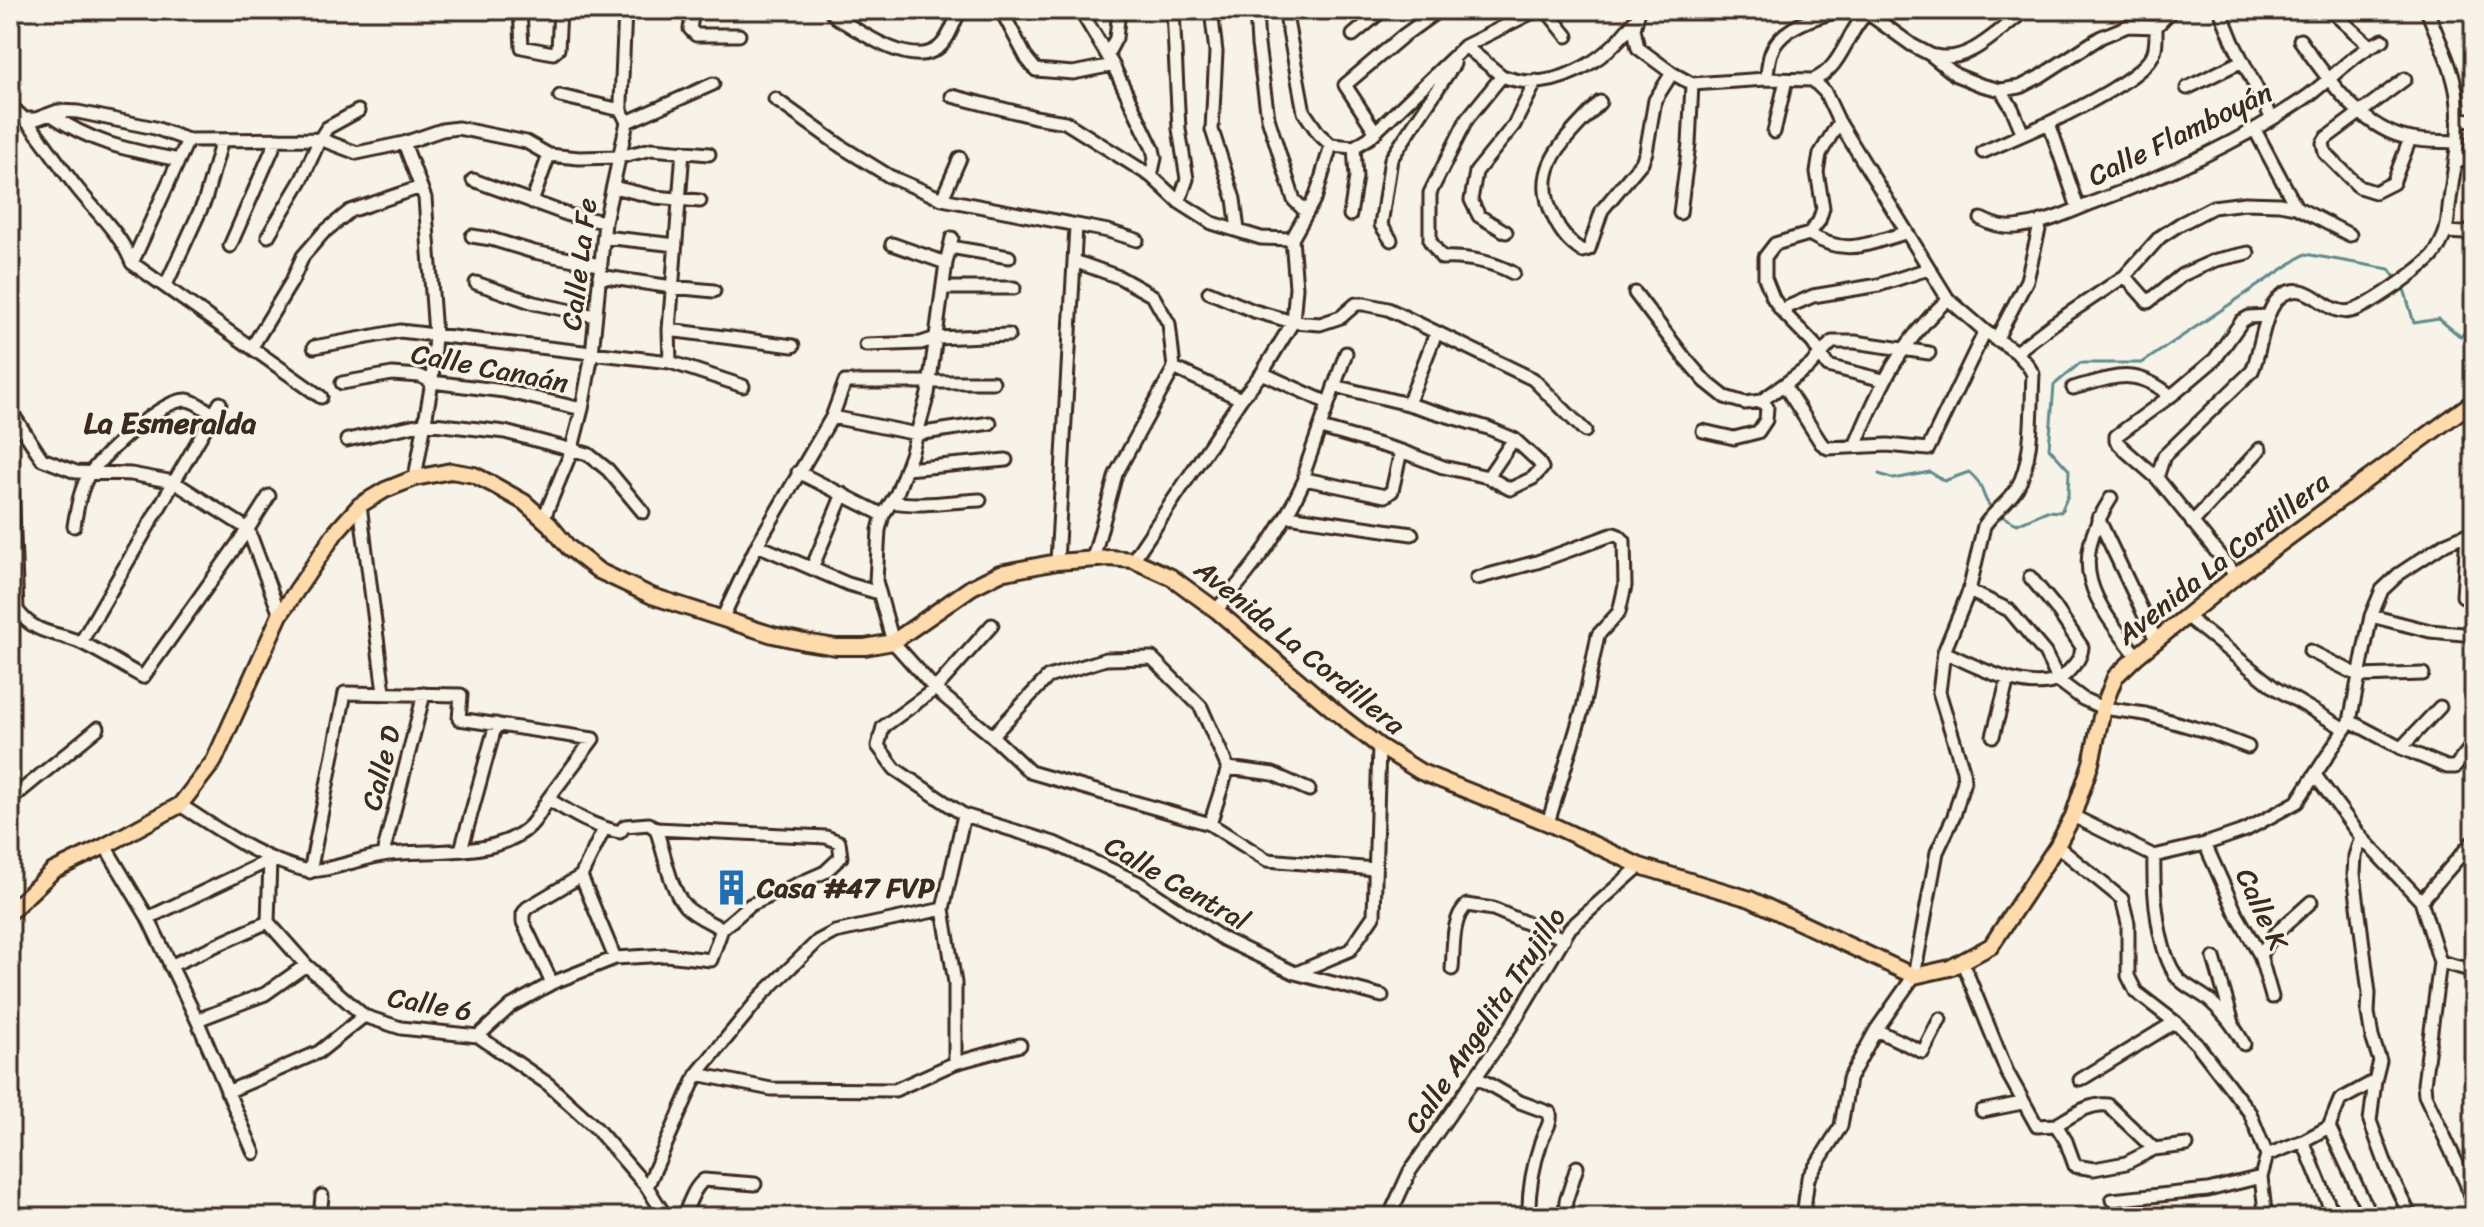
<svg xmlns="http://www.w3.org/2000/svg" width="2484" height="1227" font-family="Sriracha,sans-serif">
	<style>
		.lines { fill: none; stroke-linecap: round; stroke-linejoin: round }
		.stream { stroke: #618b8c; stroke-width: 3 }
		.minor-casing { stroke: #3b2a1e; stroke-width: 17 }
		.major-casing { stroke: #3b2a1e; stroke-width: 20 }
		.minor { stroke: #f7f3e8; stroke-width: 11 }
		.major { stroke: #fedbac; stroke-width: 14 }
		.labels { text-anchor: middle; dominant-baseline: central; stroke-width: 6; stroke-linejoin: round; paint-order: stroke }
		.street-label { font-size: 28px; fill: #3b2a1e; stroke: #f7f3e8 }
		.poi-label { font-size: 28px; font-weight: bold; fill: #3b2a1e; stroke: #f7f3e8; text-anchor: start }
		.neighbourhood-label { font-size: 30px; font-weight: bold; fill: #3b2a1e; stroke: #f7f3e8 }
	</style>
	<rect width="100%" height="100%" fill="#f7f3e8"/>
	<filter id="ink" filterUnits="userSpaceOnUse"><feTurbulence type="fractalNoise" baseFrequency=".0125" numOctaves="2"/><feDisplacementMap in="SourceGraphic" scale="16" xChannelSelector="R" yChannelSelector="G"/><feConvolveMatrix kernelMatrix="1 2 1 2 8 2 1 2 1" color-interpolation-filters="sRGB"/></filter>
	<g filter="url(#ink)">
		<g class="lines">
			<path class="stream" d="M2401,286l4,6 9,31 25,-4 22,18 13,-19
				M1879,474l15,5 36,-7 14,9 25,-9c14,13 10,13 17,28 6,12 19,18 31,24l30,-13 14,1 7,-17 1,-25 -20,-22 5,-63 26,-22h62l163,-109 84,15 8,11"/>
			<defs>
				<path id="minor" d="M520,10l2,37 31,6 5,-4 2,-39
					M693,10l-3,19 6,6h43
					M830,10l6,7c23,14 75,52 102,31 11,-8 16,-26 22,-38
					M1001,10l26,49 9,11 37,3 40,-8
					M1080,10l33,55 40,84 2,9 -4,18
					M1173,10l6,119 8,50 -8,23
					M1211,10l5,42 -4,78 22,69 4,31
					M1256,10l2,35 10,73 26,82 12,12
					M1285,10l19,102 15,22 12,11 23,2 15,-9 96,-92 72,-36
					M1546,10l21,26
					M1639,10l-5,19 4,19 34,25 20,11 74,-5 47,1 12,12 14,30 109,177 37,32 31,21 11,12 6,10c-2,34 1,84 -16,114 -9,15 -24,24 -33,38l-15,65 -25,61 -5,40 24,78 1,11 -10,35 -17,36 -23,124 -38,54 -27,49 -8,47 -33,52 -5,39
					M1848,10l18,2 46,33 19,10 25,20 25,10 20,5 19,-3 19,-10 62,-40 27,-11 28,1
					M2220,10l13,32 39,77
					M2330,10l40,36
					M1353,35l30,-25
					M2300,40c27,38 62,91 112,99 14,3 30,2 44,3
					M1463,49l2,-3 37,30
					M1107,55l9,-17 3,-28
					M1936,56c34,8 64,-28 90,-46
					M1766,79c2,-8 2,-18 5,-26 10,-27 47,-37 72,-43
					M2405,79l-79,59 -3,5 2,10 34,34 16,5 18,-9 17,-44
					M1813,80c30,-12 33,-49 56,-69
					M2187,88l55,-27
					M2001,90l11,18 11,26
					M560,96l61,14
					M952,96l83,21 30,5 86,54 28,26 33,21 49,15 31,1 4,48 -3,35 -31,51 -21,26 -108,161
					M775,99l67,48 47,29 53,23 18,-41
					M1600,102c-32,36 -72,64 -46,116 7,15 15,25 28,33l7,-2 13,-39 40,-48 4,-10 9,-52 17,-27
					M10,106c28,22 45,55 67,82 19,24 44,46 55,75l189,134
					M50,114c43,30 79,36 129,46
					M26,119h10l22,-8 20,1 77,16 33,12 132,-1 37,14 47,-10 38,-13 16,-2 68,14 23,13 30,3 40,-1 33,-8 57,5
					M2458,119l16,1
					M627,122l86,-38
					M1839,122l-19,32 -3,18 6,36 -4,13 -10,13 -34,10 -10,13v21l8,20 8,12 32,33 15,23 55,14
					M2255,130l41,77
					M1375,131l-30,-46 58,-49 36,-26
					M1774,132l12,-52
					M404,143l21,55 10,136 -3,48 -17,96
					M1983,152l66,-29
					M2455,160l19,1
					M473,180l96,35 36,7
					M613,187l42,10 45,4
					M942,199l166,32 29,9
					M532,202l17,-47
					M2078,208l-29,-85c27,-14 85,-41 102,-65 6,-8 5,-21 5,-31l16,-17
					M1680,213l9,-69 3,-60
					M1350,215l6,-38 -2,-30
					M1981,219c14,7 26,10 41,7 24,-3 48,-14 70,-23 73,-27 148,-61 213,-105 26,-18 48,-45 78,-58
					M1506,232l-27,-16 -8,-16 5,-28 38,-47 22,-44
					M2446,232l18,1 10,-3
					M1809,234c37,23 57,10 96,-1
					M268,236l34,-57 18,-40 7,-11 31,-17
					M472,236l19,3 43,13 66,13
					M604,237l72,8
					M952,238l-6,25 -18,131 -17,61 -14,38 -14,22 -4,15 -3,51 17,61 42,47 57,47 38,36 180,52 57,36 108,9
					M1292,239l24,-43 15,-51
					M1391,240l-10,-15 10,-66 63,-95
					M892,244l54,19
					M230,246l47,-107
					M950,247l59,10
					M1074,261l45,16 34,19 16,28 5,44 -58,106 -23,85
					M132,263l56,-123
					M1513,273c-23,-12 -46,-16 -71,-15l-12,-17v-48l37,-74 35,-43c50,20 104,-15 132,-55
					M599,276l73,11 42,4
					M2125,276l23,26 34,-27 34,-15 32,-7
					M476,283l58,20 61,13
					M166,285l39,-85 17,-60
					M943,288h71
					M1209,292l45,19 39,11 27,2 21,-7 15,-13h8l24,5 145,70 52,52
					M1635,293l49,64 21,24 20,16 20,6 16,-2 49,-35 22,-24h23l74,11
					M1781,310l32,-14 66,-11 49,-16
					M669,330l124,16
					M1996,340l31,-60 14,-59
					M866,345l55,-2 15,-5 73,-3
					M252,347l40,-66 11,-25 20,-23 27,-22 71,-24
					M314,347l86,-16 270,31 73,24
					M2016,352l37,-28 72,-48 35,-39 20,-13 33,-17 32,-4 34,1 17,3 54,28
					M1346,353l-41,117v9l80,17 7,-5 9,-40
					M670,362l-1,-32 14,-179
					M1174,368l67,31
					M1262,373l66,30
					M342,383l50,-9 28,2 12,6 72,9 78,18
					M1784,385l37,58 7,5 60,-3 40,4 57,-118
					M2073,388c41,-11 62,-22 98,8
					M1408,404l28,-71
					M10,410l32,49 34,13 55,2 43,8 74,47 32,86
					M832,417l85,17 73,-11
					M1321,428l80,23 42,16 45,10 22,12 23,-11 9,-10 -4,-7 -24,-22 -26,-11 -80,-24 -74,-18
					M1703,431l31,7 24,-6 8,-12 1,-13 -6,-6
					M10,435l7,175c19,26 39,21 65,33 21,10 41,23 61,34l105,-148 21,-33
					M347,440l78,-17 80,9 83,22 20,16 35,42
					M1855,446c26,-61 43,-101 93,-147
					M906,469l100,-9
					M798,472l85,43
					M1488,477l26,-38
					M2157,478l7,-22 88,-85c10,-22 11,-65 32,-77 26,-15 42,23 67,17 18,-4 67,-40 81,-54 5,-6 9,-14 12,-21 5,-11 4,-25 6,-36 4,-33 12,-70 7,-104 -4,-29 -20,-59 -30,-86
					M2111,498c-43,68 -20,100 26,158
					M893,502c28,5 59,-1 87,-2
					M360,505l24,187
					M1288,516l124,18
					M2098,518l59,124
					M543,520l28,-68 11,-43 10,-55 13,-132 22,-100 -6,-12v-9l4,-91
					M2192,523l68,-74
					M74,526c3,-17 6,-38 16,-53 15,-19 72,-75 97,-73 9,1 19,10 27,14
					M757,545l91,39 31,9
					M1057,562l19,-336
					M812,568l31,-74
					M2236,576l-79,-98 -31,-27 -10,-10v-5l60,-44 39,-33 27,-38 7,-4 18,-1
					M1477,578l60,-16 77,-28 5,2 5,5 1,45 -6,26 -21,23 -15,73 -35,115
					M1969,591l40,19 36,43 14,28 24,18 20,9 42,6 64,18 39,15
					M2463,596l4,-62
					M1216,610c38,-42 65,-79 89,-131
					M2371,616l59,15 44,4
					M2187,617l88,71 70,41
					M722,619l35,-74 75,-128 13,-35h148
					M992,625l-57,64 -52,38 -5,19 17,23 69,46 90,28 85,40 84,56 72,34 87,23
					M81,642l139,-239
					M2310,651l50,25 63,-2
					M1944,652c30,13 95,50 123,21 8,-9 14,-14 15,-26l-27,-40 -25,-30
					M2350,721l51,27 46,19h8l19,-24
					M992,736l56,-59 58,-18 46,-1 49,49 27,61 -18,56
					M1993,736l15,-57
					M2401,748l39,-41
					M1228,768l45,6 36,16
					M2315,775l46,62 60,64 19,61 -16,122 1,11 41,88 8,26
					M10,800l88,-72
					M180,805c40,25 79,54 125,65 17,4 59,-13 78,-15 45,-7 114,5 148,-30 7,-8 12,-17 17,-26 23,14 45,28 72,33l5,-6 24,-2 7,5 170,8 13,5 2,15 -16,15 -75,33 -28,24c-12,-7 -27,-13 -37,-23 -15,-17 -21,-55 -29,-77
					M2073,816l81,40
					M2205,844l31,69 24,42 12,42
					M105,846l43,72 49,102 57,133
					M2057,846l65,53 6,24v53l8,16 39,30 22,22 53,69 17,42 -6,22 4,34 3,6
					M461,850l35,-126
					M383,854l41,-160
					M2154,856l51,-12 41,-14 51,-28 53,-81 21,-105 11,-26 17,-16 47,-31 21,-9h7
					M2154,856c-1,34 3,96 24,122 8,9 21,14 31,22 15,13 26,27 35,44
					M270,860l-2,62 38,43 58,51 37,12 77,8 70,48 47,43 52,60 19,30
					M310,872l35,-179 116,2 -2,24 134,20 -45,60
					M581,876l34,82
					M2421,901l53,-61
					M148,918l122,-58
					M2260,955l14,-20 37,-33
					M2214,958l19,65
					M1962,961l45,111 30,54 19,-1 10,16 9,25 19,3 32,-6 28,-14 33,-4
					M2440,962l34,9
					M170,966l98,-44
					M1452,969c2,-19 -1,-51 15,-64l26,4 71,30
					M1296,973l54,-23 24,-35 5,-169
					M552,983l-29,-61v-8l4,-6 54,-32 23,-47
					M197,1020l68,-26 41,-29
					M1876,1030l47,22 17,-33
					M478,1036l33,-30 41,-23 63,-25 51,-3 45,5 11,-31
					M955,1063v-80l-12,-74 21,-94
					M697,1074l74,15 124,1 60,-27 65,-18
					M1476,1077l44,25 30,11c2,11 -6,19 -9,29 -8,24 -13,49 -12,75
					M2080,1080l95,-58
					M2375,1081l-5,40 18,49 23,47
					M227,1092l92,-40 45,-36
					M1982,1111l40,-8
					M2056,1125c16,-9 32,-22 52,-20l46,44
					M2329,1127l42,90
					M2303,1141l31,76
					M2267,1155l36,-14 26,-14 11,-27 35,-19 5,-20 -8,-24 -4,-24 1,-20 -15,-119 1,-18 6,-19
					M647,1187l50,-113 65,-79 56,-54 17,-9 108,-23
					M2112,1200l96,-10 53,-13
					M320,1217l2,-21
					M683,1217c6,-12 10,-29 21,-37l51,4
					M1389,1217l21,-46 100,-143 60,-100 70,-62
					M1565,1217l1,-16 11,-34"/>
				<path id="major" d="M10,912l43,-41 52,-25 75,-41 34,-44 66,-146 56,-83 24,-27 25,-15 30,-12 36,-7 23,4 18,9 32,18 25,22 19,23 31,24 53,25 121,39 32,7 31,5h29l28,-5 79,-55 28,-14 57,-11 53,-4 23,2 38,17 45,33 128,109 35,27 42,26 127,51 92,43 110,33 164,77 36,-8 41,-22 66,-100 16,-30 18,-53 12,-55 12,-31 22,-21 99,-80 238,-175"/>
			</defs>
			<use href="#minor" class="minor-casing"/>
			<use href="#major" class="major-casing"/>
			<use href="#minor" class="minor"/>
			<use href="#major" class="major"/>
		</g>
	</g>
	<defs>
		<symbol id="building-bare" viewBox="-9 -9 18 18"><path d="M-4-6H4V6H1V3H-1V6H-4ZM-2.5-4.3h1.7v1.8h-1.7ZM.8-4.3h1.7v1.8H.8ZM-2.5-1h1.7V.8h-1.7ZM.8-1h1.7V.8H.8Z" fill="#1f6fb2" stroke="#f7f3e8" stroke-width="2.5" paint-order="stroke"/></symbol>
	</defs>
	<g fill-rule="evenodd">
		<use href="#building-bare" x="706" y="862" width="51" height="51"/>
	</g>
	<g class="labels">
		<g class="street-label">
			<text transform="translate(2180 134) rotate(-26)">Calle Flamboyán</text>
			<text transform="translate(579 264) rotate(-83)">Calle La Fe</text>
			<text transform="translate(490 368) rotate(11)">Calle Canaán</text>
			<text transform="translate(2223 558) rotate(-38)">Avenida La Cordillera</text>
			<text transform="translate(1300 647) rotate(39)">Avenida La Cordillera</text>
			<text transform="translate(381 768) rotate(-76)">Calle D</text>
			<text transform="translate(1177 883) rotate(30)">Calle Central</text>
			<text transform="translate(2262 909) rotate(65)">Calle K</text>
			<text transform="translate(430 1004) rotate(10)">Calle 6</text>
			<text transform="translate(1485 1020) rotate(-56)">Calle Angelita Trujillo</text>
		</g>
		<g class="poi-label">
			<text x="757" y="887">Casa #47 FVP</text>
		</g>
		<g class="neighbourhood-label">
			<text x="170" y="423">La Esmeralda</text>
		</g>
	</g>
	<rect width="2484" height="1227" fill="none" stroke="#f7f3e8" stroke-width="40"/>
	<rect x="20" y="20" width="2444" height="1187" fill="none" stroke="#3b2a1e" stroke-width="3" filter="url(#ink)"/>
</svg>
